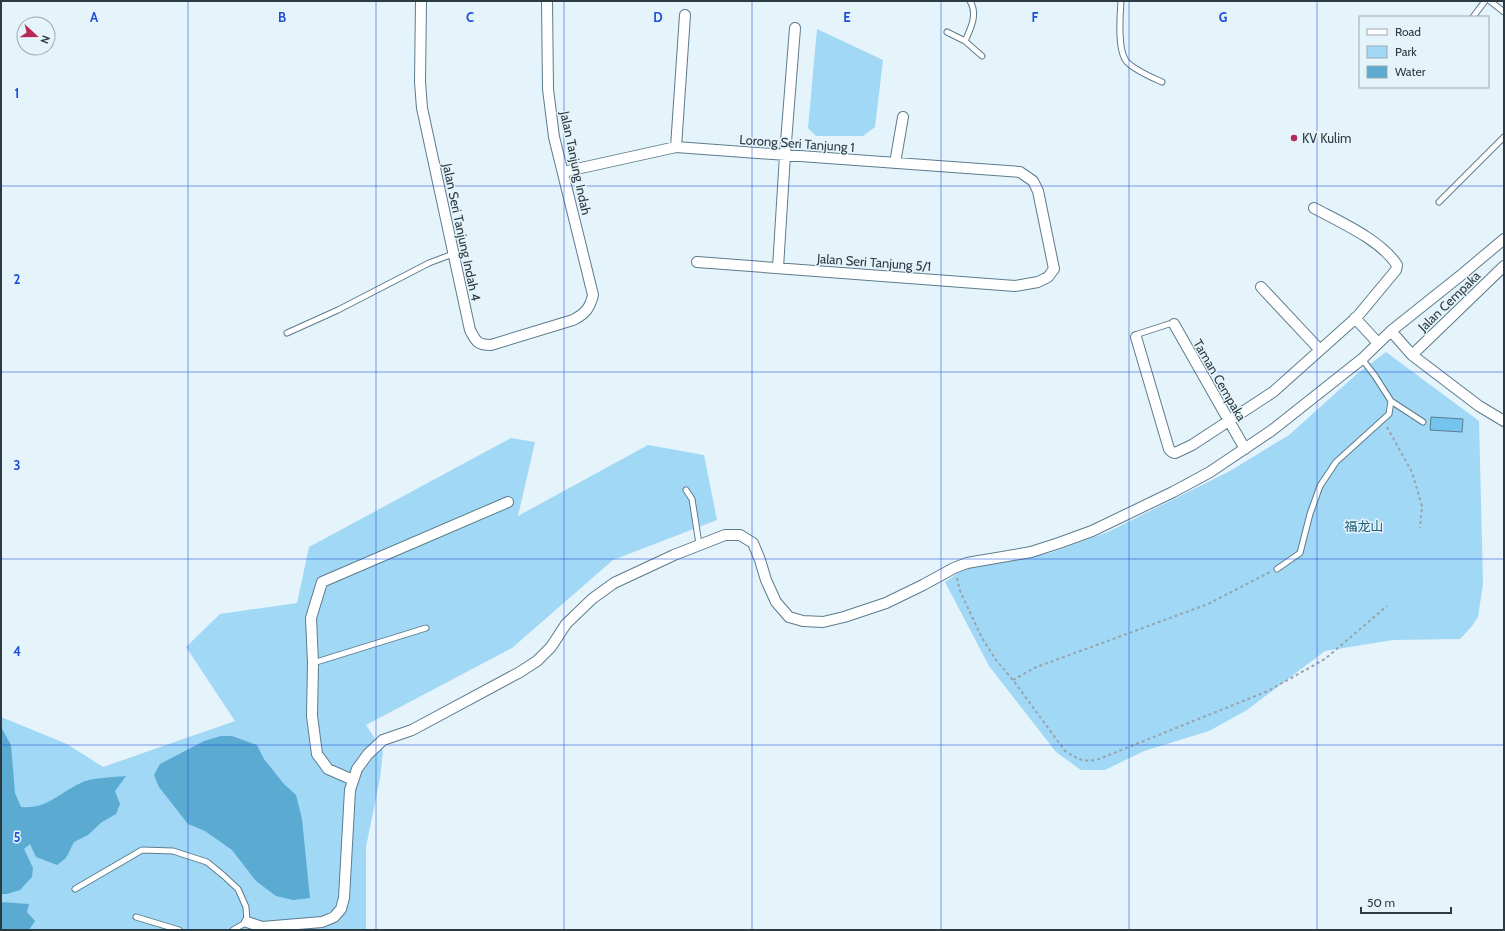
<svg xmlns="http://www.w3.org/2000/svg" width="1505" height="931" font-family="Cabin,'Noto Sans SC',sans-serif">
	<style>
		.green { fill: #a1d8f6 }
		.water { fill: #5aaad2 }
		.building { fill: #74c5ed; stroke: #5b7b8d }
		.lines { fill: none; stroke-linecap: round; stroke-linejoin: round }
		.service-casing { stroke: #5c7c8d; stroke-width: 7 }
		.minor-casing { stroke: #5c7c8d; stroke-width: 12 }
		.path { stroke: #96a4ac; stroke-width: 2; stroke-dasharray: 3 3; stroke-linecap: butt }
		.service { stroke: #fff; stroke-width: 5 }
		.minor { stroke: #fff; stroke-width: 10 }
		.grid { fill: none; stroke: #1d4ed8; stroke-width: 1; stroke-opacity: 0.55 }
		.poi-dot { fill: #b82854; stroke: #e5f3fb; stroke-width: 1.5 }
		.labels { text-anchor: middle; dominant-baseline: central; stroke-width: 3; stroke-linejoin: round; paint-order: stroke }
		.poi-label { font-size: 13px; fill: #2c3a42; stroke: #e5f3fb; text-anchor: start }
		.street-label { font-size: 13px; fill: #2c3a42; stroke: #e5f3fb }
		.park-label { font-size: 13px; fill: #225f7b; stroke: #e5f3fb }
		.grid-label { font-size: 13px; text-anchor: middle; font-weight: bold; fill: #1d4ed8; stroke: #e5f3fb; stroke-width: 3; stroke-linejoin: round; paint-order: stroke }
	</style>
	<rect width="100%" height="100%" fill="#e5f3fb"/>
	<path class="green" d="M817,29l66,31 -8,67 -12,9h-47l-8,-8z
		M1386,352l93,69 4,163 -5,33 -6,9 -12,13 -67,1 -68,11 -78,59 -38,21 -65,20 -39,19h-24l-25,-18 -67,-86 -44,-84 19,-13 86,-16 58,-21 122,-61 59,-36 69,-62z
		M511,438l24,4 -17,74 130,-71 56,10 13,65 -104,40 -101,88 -146,77 17,26 -3,27 -14,69v83h-365v-213l66,27 36,23 132,-46 -49,-74 34,-33 77,-11 12,-56z"/>
	<path class="water" d="M1,727l10,18 4,48 6,14c26,3 40,-16 62,-25 9,-4 32,-5 43,-6l-11,15 5,13 -4,10 -14,8 -14,13 -14,7 -8,16 -9,7 -21,-8 -6,-13 -6,5 9,19 -1,9 -12,13 -13,4h-6z
		M221,736h11l25,9 7,14 20,25 12,11 6,24 8,79 -17,2 -17,-4 -20,-15 -24,-31 -27,-19 -17,-7 -29,-37 -5,-12 6,-11 44,-23z
		M1,902l28,2 -2,8 8,9 -6,9h-28z"/>
	<path class="building" d="M1431,417l32,2 -1,13 -32,-2z"/>
	<g class="lines">
		<defs>
			<path id="service" d="M1121,1c-1,15 -4,50 6,61 9,9 24,15 35,20
				M1490,1l14,11
				M1473,17l12,-16
				M947,32l18,9 17,15
				M965,41c6,-13 13,-27 5,-40
				M1439,202l65,-65
				M287,333l51,-23 91,-47 24,-9
				M1137,337l1,-3 31,-10h5
				M1362,359l13,17 16,25 32,21
				M686,490l6,9 7,45
				M1277,569l23,-16 10,-39 10,-28 16,-24 53,-48 2,-13
				M313,663l113,-35
				M75,889l67,-39 31,1 34,11 17,14 14,13 8,18 1,15 -14,8
				M136,917l43,13"/>
			<path id="minor" d="M421,1l-1,81 2,26 48,222c6,12 8,15 21,15l82,-25c12,-6 17,-12 20,-25l-39,-158 -6,-48 -1,-88
				M676,147l9,-132
				M895,163l8,-46
				M563,172l113,-25 344,25 13,9 5,10 16,78 -6,8 -10,5 -23,4 -318,-24
				M778,268l7,-113 10,-127
				M1261,287l59,63
				M1355,318l23,25
				M1174,324l71,125
				M1391,331l21,24 67,51 25,15
				M1136,337l33,112 3,3 3,1 17,-8 81,-53 84,-75 39,-47 1,-5c-16,-25 -57,-43 -83,-57
				M1412,355l92,-89
				M353,780l-25,-11 -11,-15 -5,-38 1,-53 -2,-45 11,-36 186,-80
				M247,922l15,5 60,-5 12,-5 7,-8 3,-11 6,-108 7,-21 11,-15 15,-14 29,-10 108,-58 17,-11 14,-14 15,-23 26,-25 22,-16 60,-28 51,-20h15l13,8 7,17 6,20 10,22 13,15 14,4 20,1 21,-5 42,-14 37,-18 31,-17 13,-5 64,-11 28,-9 33,-12 81,-39 37,-20 61,-41 91,-72 29,-28 69,-55 44,-37"/>
		</defs>
		<use href="#service" class="service-casing"/>
		<use href="#minor" class="minor-casing"/>
		<path class="path" d="M1387,427l25,45 10,34 -2,22
			M957,578l3,13 22,47 14,22 17,20 52,71c13,8 18,12 34,8l169,-68 57,-32 62,-53
			M1013,680l21,-12 174,-64 62,-32"/>
		<use href="#service" class="service"/>
		<use href="#minor" class="minor"/>
	</g>
	<path class="grid" d="M188,1v929M376,1v929M564,1v929M752,1v929M941,1v929M1129,1v929M1317,1v929M1,186h1503M1,372h1503M1,559h1503M1,745h1503"/>
	<circle class="poi-dot" cx="1294" cy="138" r="4"/>
	<g class="labels">
		<g class="poi-label">
			<text x="1302" y="138">KV Kulim</text>
		</g>
		<g class="street-label">
			<text transform="translate(797 143) rotate(4)">Lorong Seri Tanjung 1</text>
			<text transform="translate(576 163) rotate(78)">Jalan Tanjung Indah</text>
			<text transform="translate(462 232) rotate(78)">Jalan Seri Tanjung Indah 4</text>
			<text transform="translate(874 262) rotate(4)">Jalan Seri Tanjung 5/1</text>
			<text transform="translate(1449 301) rotate(-44)">Jalan Cempaka</text>
			<text transform="translate(1220 380) rotate(60)">Taman Cempaka</text>
		</g>
		<g class="park-label">
			<text x="1364" y="526">福龙山</text>
		</g>
	</g>
	<g class="grid-label">
		<text x="94" y="22">A</text>
		<text x="282" y="22">B</text>
		<text x="470" y="22">C</text>
		<text x="658" y="22">D</text>
		<text x="847" y="22">E</text>
		<text x="1035" y="22">F</text>
		<text x="1223" y="22">G</text>
		<text x="17" y="98">1</text>
		<text x="17" y="284">2</text>
		<text x="17" y="470">3</text>
		<text x="17" y="656">4</text>
		<text x="17" y="842">5</text>
	</g>
	<rect width="1505" height="931" fill="none" stroke="#2c3a42" stroke-width="4"/>
	<rect x="1359" y="16" width="130" height="72" fill="#e5f3fb" stroke="#9ba9b1"/>
	<rect x="1367" y="29" width="20" height="6" fill="#ffffff" stroke="#9ba9b1"/>
	<text x="1395" y="36" font-size="12" fill="#2c3a42">Road</text>
	<rect x="1367" y="46" width="20" height="12" fill="#a1d8f6" stroke="#9ba9b1"/>
	<text x="1395" y="56" font-size="12" fill="#2c3a42">Park</text>
	<rect x="1367" y="66" width="20" height="12" fill="#5aaad2" stroke="#9ba9b1"/>
	<text x="1395" y="76" font-size="12" fill="#2c3a42">Water</text>
	<g transform="translate(36 36) rotate(111)"><circle r="19" fill="#e5f3fb" stroke="#9ba9b1"/>
	<path d="M0-3L7 15L0 10L-7 15Z" fill="#b82854"/>
	<text y="-6" font-size="11" font-weight="bold" text-anchor="middle" fill="#2c3a42">N</text>
	</g>
	<path d="M1361 907v6h90v-6" fill="none" stroke="#2c3a42" stroke-width="2"/>
	<text x="1367" y="907" font-size="12" fill="#2c3a42" stroke="#e5f3fb" stroke-width="3" paint-order="stroke">50 m</text>
</svg>
